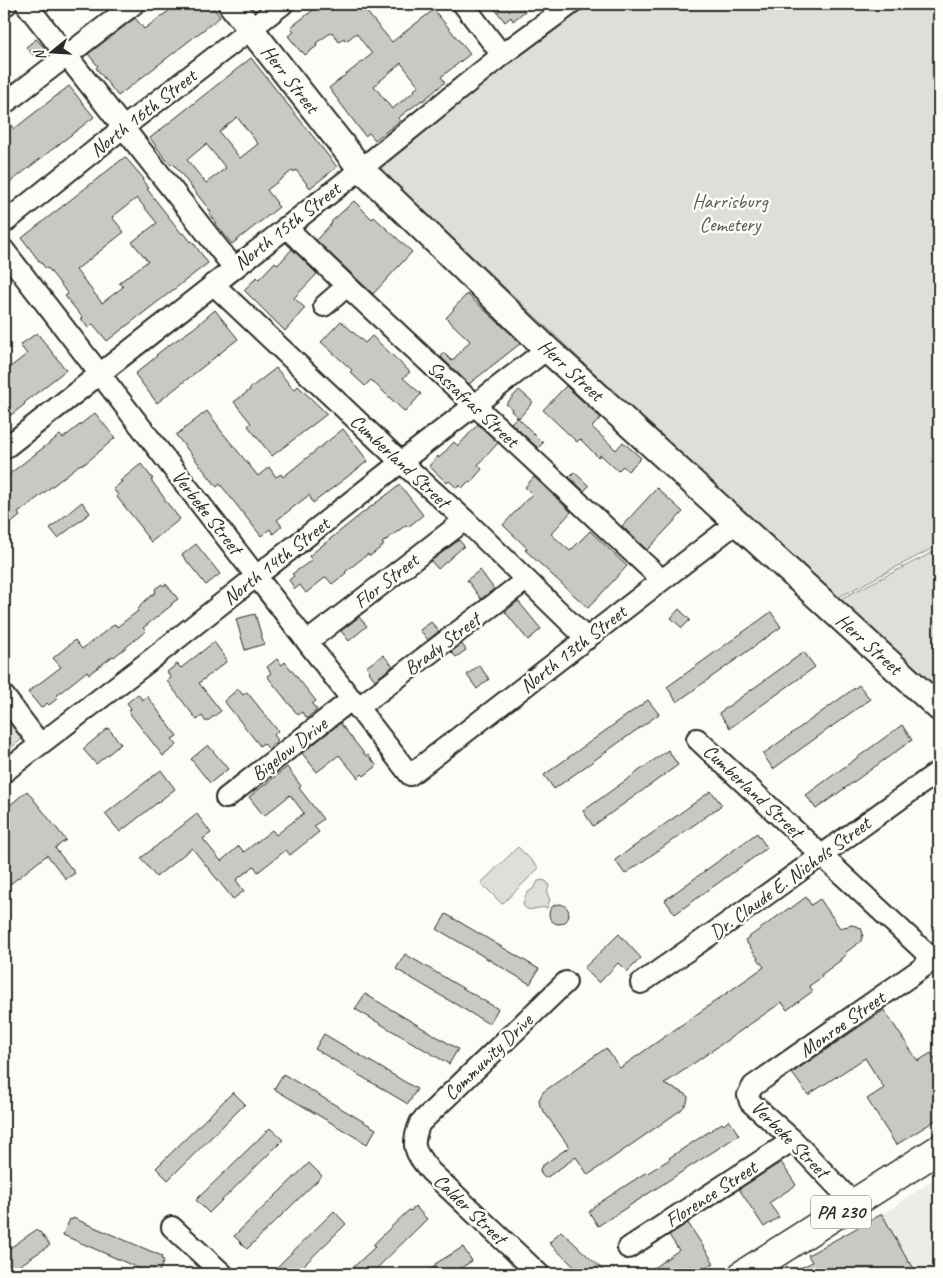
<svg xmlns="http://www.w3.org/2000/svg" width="943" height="1278" font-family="Caveat,sans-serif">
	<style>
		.built { fill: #edece8 }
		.green { fill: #dfdeda; stroke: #858482 }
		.building { fill: #c9c8c4; stroke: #2b2b2b; fill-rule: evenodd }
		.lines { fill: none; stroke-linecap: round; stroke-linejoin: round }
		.minor-casing { stroke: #2b2b2b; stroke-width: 24 }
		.major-casing { stroke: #2b2b2b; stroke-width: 29 }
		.highway-casing { stroke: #2b2b2b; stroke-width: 31 }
		.minor { stroke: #fdfcf7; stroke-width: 20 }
		.major { stroke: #fdfcf7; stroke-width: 25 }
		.highway { stroke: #fdfcf7; stroke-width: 28 }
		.labels { text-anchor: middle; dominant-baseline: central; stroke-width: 5; stroke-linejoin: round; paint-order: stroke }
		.shield { fill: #fdfcf7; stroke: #6a6a68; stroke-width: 1 }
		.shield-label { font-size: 19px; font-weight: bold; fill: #2b2b2b }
		.street-label { font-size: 20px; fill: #2b2b2b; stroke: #fdfcf7 }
		.park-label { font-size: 20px; fill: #585857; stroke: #fdfcf7 }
	</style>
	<rect width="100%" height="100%" fill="#fdfcf7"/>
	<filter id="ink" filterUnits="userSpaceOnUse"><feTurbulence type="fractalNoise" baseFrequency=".02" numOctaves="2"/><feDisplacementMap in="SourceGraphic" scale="10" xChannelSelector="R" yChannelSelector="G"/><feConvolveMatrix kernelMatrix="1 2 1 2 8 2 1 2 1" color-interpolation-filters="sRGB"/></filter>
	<g filter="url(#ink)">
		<path class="built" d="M939,1176v98h-144z"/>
		<path class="green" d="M585,4h354v541l-106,55 -456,-434 109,-93z
			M939,549v146l-105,-93z
			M4,716l18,23 -18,14z
			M518,847l21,21 -37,36 -21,-21z
			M543,880l4,2 2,4 -2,7 3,7 -3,8c-2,0 -5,-1 -7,0 -7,0 -12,5 -17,-3l3,-11 9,-7 3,-6z"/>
		<path class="building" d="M178,4h33l9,13 -102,79 -22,-28 2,-2 -10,-12 47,-36 9,11z
			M321,4h52l-8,6 27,32 40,-31 2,-1 36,44 -29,23 4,5 -22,19 -1,-1 -24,18 2,3 -25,19 -6,-7 -4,3 -36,-48 43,-34 -16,-21 -7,6 -4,2 -1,-3 -5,4 -7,-10 -16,11 1,3 -12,9 -3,-4 -1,1 -13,-16 6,-4 -3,-5zM401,63l18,23 -5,4 1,1 -23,18 -18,-23z
			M491,4h29l5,7 -12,10 -2,-4 -6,5z
			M36,39l9,9 -10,9 -9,-10z
			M251,58l86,109 -27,21 -14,-18 -2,2 -1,-2 -26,20 10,13 -1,1 3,3 -47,37 -17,-21 1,-1 -7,-9 2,-1 -22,-28 -16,-21 -2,2 -4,-5h-1l-16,-22zM237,117l21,27 -18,14 -21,-26zM206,144l20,24 -20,15 -19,-23z
			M69,86l25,31 -90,70v-71l10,13z
			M125,157l19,22 -2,1 7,8 -2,1 35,45 2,-1 7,9 1,-1 16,22 -101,78 -14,-17 -5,4 -7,-9 2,-1 -18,-22 3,-2 -20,-26 -2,1 -7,-9v1l-17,-23zM137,198l20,25 -25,19 16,19 -28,21 -1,1 4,4 -21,16 -26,-33 48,-38 -12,-15z
			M354,201l18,18 2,-2 38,35 -39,42 -57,-54 16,-17 -1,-1z
			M292,249l25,25 -23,24 11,10 -20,23 -41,-41 13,-13 2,2 16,-17 3,3z
			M467,294l54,49 -52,41 -28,-27 3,-4 8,8 18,-20 -24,-23 8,-9h-1z
			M215,310l23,29 -81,64 -22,-29 22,-18 -1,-1 9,-7 29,-20z
			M341,321l24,22 7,-7 38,36 -7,6 18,16 -16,18 -34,-32 -6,6 -15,-14 2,-2 -31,-28z
			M37,333l29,37 -42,33 1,1 -14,11 -7,-8v-35l23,-18 -7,-9z
			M276,368l18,22 4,-4 29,28 -55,42 -24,-30 3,-3 -17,-21 16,-12 -1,-1z
			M566,386l35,32 -9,9 24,23 7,-8 18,16 -13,13 -5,-5 -5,5 -17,-16 -3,2 -18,-18 -3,3 -34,-32z
			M519,390l14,12 -14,16 -8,-7 1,-2 -6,-5z
			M207,411l12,16h-1l40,49 11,-9 7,10 5,-3 2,3 60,-48 25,32 -55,42 -4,-8 -32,25 5,6 -9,8 -3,-5 -9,7 -41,-52 -3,3 -41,-52z
			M95,413l20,25 -29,25 -7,2 -53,42 -8,6 2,3 -16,13v-51l56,-43 3,3z
			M517,417l26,26 -5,5 -27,-25z
			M478,424l20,19 -20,22 4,4 -12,14 -2,-1 -6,6 -3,-3 -2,3 -8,-7 -2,2 -18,-17 9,-10 1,2 15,-16 4,4z
			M141,464l12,15 -2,1 14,19h-1l16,20 -29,23 -10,-13 1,-1 -25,-31 1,-2 -5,-6 9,-7 -2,-1z
			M574,472l15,14 -5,5 -15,-14z
			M534,477l37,35 -20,22 19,17 20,-20 37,35 -39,42 -63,-58 2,-2 -24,-23 29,-31 -7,-7z
			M400,485l23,30 -15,12 -2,-2 -24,18 2,2 -14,11 -2,-2 -23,18 1,1 -14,11 -6,-7 -20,16 -6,-8 -5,4 -6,-9 5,-4 -2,-2 20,-14 -3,-4 56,-45z
			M657,488l26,24 -36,38 -25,-24z
			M82,502l8,11 -32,25 -8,-10z
			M459,540l5,6 -26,23 -7,-8z
			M196,544l24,30 -14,11 -24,-30z
			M480,570l14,19 -13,10 -14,-19z
			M162,584l2,2 2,-2 12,15 -7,5 1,1 -29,23 3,3 -32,26 -1,-1 -24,18 -2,-3 -31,25 2,2 -9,7 -2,-2 -6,5 -13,-16 33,-25 -8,-9 22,-18 7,9 33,-25 2,3 21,-16 -1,-1 4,-4 -1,-1 16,-13 -1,-3z
			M518,601l23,28 -13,11 -23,-28z
			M679,609l11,11 -8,8 -11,-10z
			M771,612l10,15 -104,75 -10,-15z
			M255,614l9,30 -19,6 -9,-31z
			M359,617l8,9 -18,15 -8,-10z
			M431,622l8,9 -11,9 -8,-10z
			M214,642l12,16v4l-27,21 22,28 -15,11 -4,-6 -5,4 -30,-39 4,-3 -4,-6 10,-8 4,4z
			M462,644l4,6 -10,7 -5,-5z
			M804,652l11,15 -85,61 -11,-15z
			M383,655l10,11 -18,14 -6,-8 1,-1 -4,-4z
			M277,659l5,6 3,-3 31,39 -4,3 5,6 -10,8 -5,-6 -4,3 -31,-39 4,-3 -4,-6z
			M479,665l10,14 -12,10 -10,-14z
			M859,685l11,14 -97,70 -10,-15z
			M238,689l5,6 4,-3 31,39 -4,4 4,5 -10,8 -5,-5 -3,3 -36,-45z
			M138,694l4,6 5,-4 30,40 -5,3 5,6 -14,11 -35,-45 3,-3 -4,-5z
			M648,700l11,14 -105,75 -10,-14z
			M340,723l26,33 2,-1 9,11 -13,10 -2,-2 -4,4 -19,-23 -22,17 -15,-19z
			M902,725l10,15 -96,69 -10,-14z
			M108,728l13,16 -25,20 -13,-15z
			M208,745l20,24 -18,14 -19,-24z
			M668,750l10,15 -85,61 -10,-15z
			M287,767l14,19 -2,2 24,31 -9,7 5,6 -29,23 -4,-5 -28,22 -4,-6 -18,14 8,11 -11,8 -41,-51 -36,29 -15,-19 56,-44 14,19 -8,6 18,22 18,-15 5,6 28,-22 4,5 28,-22 -14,-18 -26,21 -15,-19z
			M161,770l14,19 -55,43 -15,-18z
			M27,791l39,49 -11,8 20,25 -9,6 -19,-24 -43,34v-79z
			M711,791l11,14 -97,69 -10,-14z
			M757,833l10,15 -92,66 -10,-14z
			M806,897l5,8 9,-6 20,29 12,-3 4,1 5,2 2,6 -2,7 -16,12 1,2 -6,4 1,1 -20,15 1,2 -13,9 4,5 -26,19 -5,-8 -118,82 22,10 2,3 -1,6 -6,7 -93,65 -12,-18 -27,19 -4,2 -4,-4 -1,-5 2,-3 27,-19 -29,-41 -1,-6 4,-8 63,-44 14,20 144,-101 -19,-27 44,-32 1,1z
			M549 914a10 10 0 1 1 20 0a10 10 0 1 1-20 0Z
			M446,914l93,55 -9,15 -93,-55z
			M619,934l22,24 -14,14 -9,-9 -19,20 -15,-15z
			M405,954l93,55 -9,15 -93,-55z
			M365,994l93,55 -9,15 -94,-55z
			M884,1010l34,51 13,-8 8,12v53l-43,27 -29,-46 17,-11 -19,-30 -57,37 -16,-22z
			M324,1034l93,55 -9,15 -93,-55z
			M283,1074l93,55 -9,15 -93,-55z
			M233,1092l12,12 -77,76 -12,-12z
			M729,1120l10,15 -141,91 -9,-14 4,-4v-1l52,-34 1,1 24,-15 -1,-1 53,-35 2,2z
			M270,1128l13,12 -74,73 -13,-13z
			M781,1162l15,23 -27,18 10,14 -15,10 -25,-38z
			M309,1163l13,13 -75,73 -13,-13z
			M415,1206l12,13 -56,55h-25l29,-27 -2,-2 15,-15 21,-20 2,1z
			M334,1211l12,13 -51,50h-25z
			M882,1214l27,49 1,-1 7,12h-127l22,-12 -4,-7z
			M73,1218l89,38 -1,3 3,1 -6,14h-6l-89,-39 7,-16 2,1z
			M688,1223l26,40 -17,11 -6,-8 -13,8h-33l34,-24 -10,-15z
			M36,1230l2,2h2l10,13 -43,29h-3v-22z
			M561,1231l46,43h-25l-33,-31z
			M463,1247l9,14 -21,13h-28l13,-8 -1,-2z"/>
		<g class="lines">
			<defs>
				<path id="minor" d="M26,4l208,264
					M463,4l39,51
					M4,6l3,-2
					M4,104l130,-100
					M4,223l120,-96 159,-123
					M286,227l61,59 315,294
					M4,250l406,525 326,-252
					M213,284l188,178 64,58 122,119
					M324,306l23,-20
					M4,449l357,-280 141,-114 69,-51
					M307,642l158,-122
					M4,696l36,48
					M359,707l167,-127
					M697,739l242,226
					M4,772l140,-107 257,-203 146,-113
					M226,798l126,-99
					M641,983l82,-57 216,-155
					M854,1204l-61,-64 -43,-38 -2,-7 5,-9 186,-130
					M172,1227l51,47
					M628,1248l165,-108
					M539,1274l-109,-103c-15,-19 -20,-24 -10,-48l146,-141"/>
				<path id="major" d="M231,4l130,165 186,180 392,359"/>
				<path id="highway" d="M743,1274l196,-125"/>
			</defs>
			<use href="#minor" class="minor-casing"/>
			<use href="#major" class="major-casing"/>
			<use href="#highway" class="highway-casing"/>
			<use href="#minor" class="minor"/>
			<use href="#major" class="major"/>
			<use href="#highway" class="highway"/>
		</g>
	</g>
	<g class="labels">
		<rect class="shield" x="811" y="1195.5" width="60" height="33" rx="4"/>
		<g class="shield-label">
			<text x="841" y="1212">PA 230</text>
		</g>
		<g class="street-label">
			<text transform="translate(290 79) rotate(52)">Herr Street</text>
			<text transform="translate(143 113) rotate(-38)">North 16th Street</text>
			<text transform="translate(287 226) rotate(-38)">North 15th Street</text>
			<text transform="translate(571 370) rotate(43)">Herr Street</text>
			<text transform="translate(473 404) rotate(43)">Sassafras Street</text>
			<text transform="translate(400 461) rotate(43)">Cumberland Street</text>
			<text transform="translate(207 512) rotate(52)">Verbeke Street</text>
			<text transform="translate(276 561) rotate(-38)">North 14th Street</text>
			<text transform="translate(386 581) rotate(-38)">Flor Street</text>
			<text transform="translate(442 644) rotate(-37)">Brady Street</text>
			<text transform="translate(869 644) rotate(42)">Herr Street</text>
			<text transform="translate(573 649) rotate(-38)">North 13th Street</text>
			<text transform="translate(289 749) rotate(-38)">Bigelow Drive</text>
			<text transform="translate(753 791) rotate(43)">Cumberland Street</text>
			<text transform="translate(790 878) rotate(-36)">Dr. Claude E. Nichols Street</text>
			<text transform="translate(842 1024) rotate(-35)">Monroe Street</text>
			<text transform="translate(488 1057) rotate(-44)">Community Drive</text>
			<text transform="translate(790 1139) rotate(45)">Verbeke Street</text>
			<text transform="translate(711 1194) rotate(-33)">Florence Street</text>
			<text transform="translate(470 1209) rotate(44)">Calder Street</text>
		</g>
		<g class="park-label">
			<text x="730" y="201">Harrisburg<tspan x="730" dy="23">Cemetery</tspan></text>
		</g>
	</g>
	<rect width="943" height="1278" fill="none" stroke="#fdfcf7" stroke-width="20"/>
	<rect x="10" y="10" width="923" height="1258" fill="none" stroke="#2b2b2b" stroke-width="2" filter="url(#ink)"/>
	<g transform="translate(52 52) rotate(252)" stroke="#fdfcf7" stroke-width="4" paint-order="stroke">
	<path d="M0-4L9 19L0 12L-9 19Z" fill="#2b2b2b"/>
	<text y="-8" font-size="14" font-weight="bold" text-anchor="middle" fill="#2b2b2b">N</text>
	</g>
</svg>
